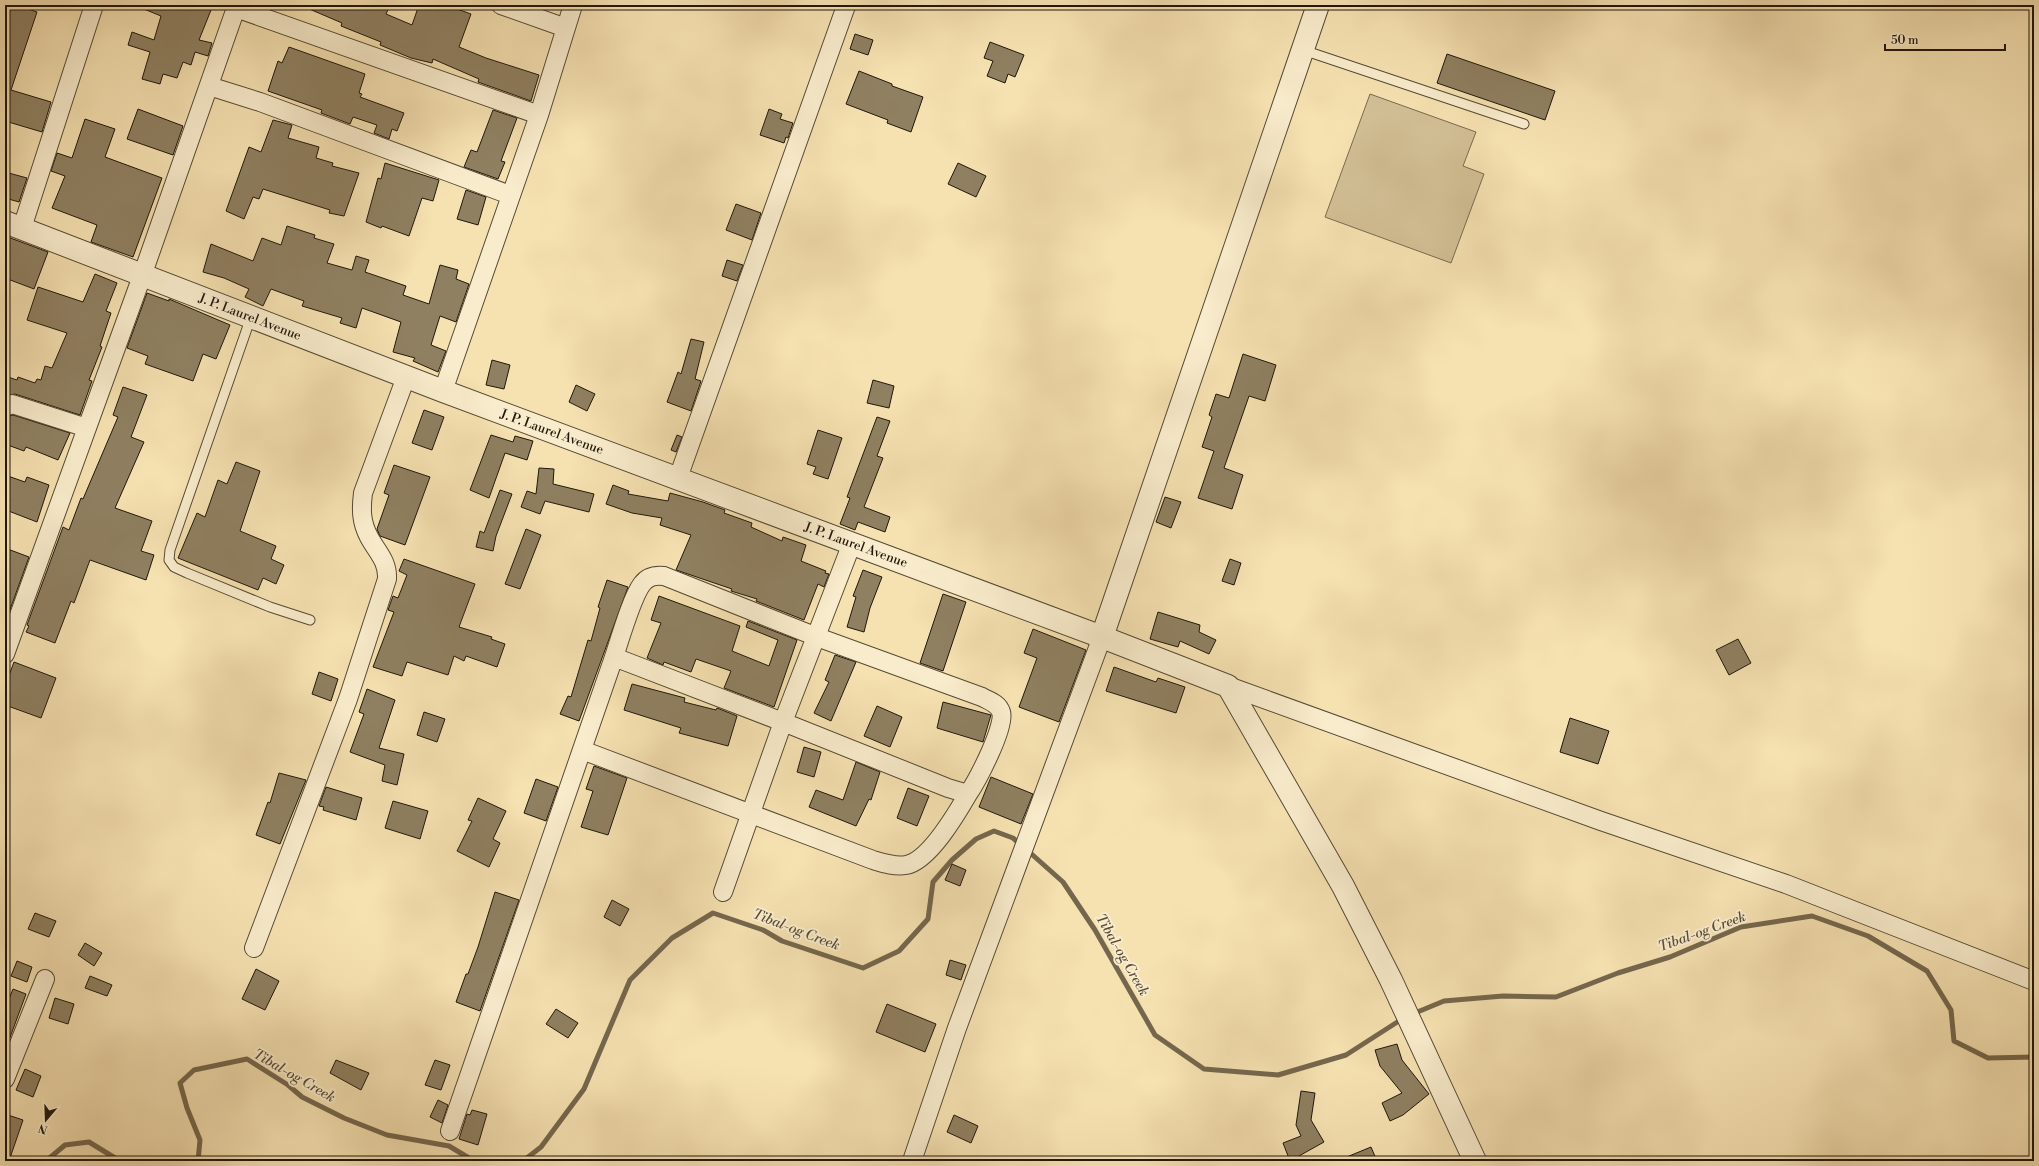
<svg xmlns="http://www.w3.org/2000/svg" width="2039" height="1166" font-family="'Libre Bodoni',serif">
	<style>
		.green { fill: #d2bf95; stroke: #796b50 }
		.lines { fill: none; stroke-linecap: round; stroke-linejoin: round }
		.stream { stroke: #75674d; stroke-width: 5 }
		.building { fill: #8f8061; stroke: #20170b }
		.service-casing { stroke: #564a34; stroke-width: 11 }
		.minor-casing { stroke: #564a34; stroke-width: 20 }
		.tertiary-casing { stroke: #564a34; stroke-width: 24 }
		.service { stroke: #f9eccc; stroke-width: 9 }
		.minor { stroke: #f9eccc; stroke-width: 18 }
		.tertiary { stroke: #f9eccc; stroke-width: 22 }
		.labels { text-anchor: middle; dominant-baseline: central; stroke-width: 4; stroke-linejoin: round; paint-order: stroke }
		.street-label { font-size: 13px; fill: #20170b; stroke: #f9eccc }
		.water-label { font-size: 14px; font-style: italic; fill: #584c37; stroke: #f9eccc }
	</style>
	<rect width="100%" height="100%" fill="#f6e1b1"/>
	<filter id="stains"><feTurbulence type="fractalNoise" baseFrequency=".005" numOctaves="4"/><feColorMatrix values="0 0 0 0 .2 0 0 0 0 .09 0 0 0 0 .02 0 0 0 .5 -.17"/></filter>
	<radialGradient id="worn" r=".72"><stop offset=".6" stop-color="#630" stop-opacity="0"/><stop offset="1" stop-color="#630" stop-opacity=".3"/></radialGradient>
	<path class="green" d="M1370,94l106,38 -13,34 21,8 -33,89 -126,-46z"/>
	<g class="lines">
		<path class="stream" d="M1027,850l36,32 32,48 60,105 49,34 74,6 68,-20 56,-36
			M1415,1013l29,-12 59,-5 53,1 62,-24 52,-16 71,-30 71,-11 56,20 59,35 24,39 3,31 34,17 46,-1
			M46,1161l19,-16 24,-3 31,19
			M198,1161l2,-21 -13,-32 -7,-25 14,-13 53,-11 41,26 14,12 42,21 43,17 62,11 25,15
			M523,1161l18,-14 43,-58 46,-109 42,-42 41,-25 50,17 19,11 81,27 36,-17 29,-32 5,-37 19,-22 24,-21 18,-8 19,7 8,7"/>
	</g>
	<path class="building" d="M5,5h12l20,7 -26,78 40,12 -9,30 -37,-11z
		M134,5h79l-14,35 13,3 -4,13 -13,-4 -4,13 -8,-3 -6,16 -14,-4 -3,10 -18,-5 8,-27 -22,-7 4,-13 22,8 7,-24z
		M300,5h90l-4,9 26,11 7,-20h27l25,9 -12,33 27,11 53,17 -8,26 -53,-19 1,-3 -46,-20 -1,4 -21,-5 -31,-13 1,-3 -40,-16 1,-3z
		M855,34l18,6 -5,15 -18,-6z
		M990,42l34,13 -9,22 -7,-3 -3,9 -18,-7 6,-15 -9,-3z
		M289,47l76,27 -6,19 3,1 -2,3 44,16 -7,18 -5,-2 -3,10 -15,-6 3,-8 -24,-8 -3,7 -29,-11 1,-3 -54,-19 10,-30 4,2z
		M1447,54l108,37 -10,29 -108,-37z
		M859,71l33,13v2l31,11 -12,35 -24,-9 1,-3 -42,-16z
		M138,109l45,17 -10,29 -46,-16z
		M769,109l13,5 -2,5 13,4 -5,15 -2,-1 -2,6 -24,-8z
		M493,110l24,8 -16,43 4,1 -7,17 -34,-12 7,-17 6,2z
		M85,119l30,10 -10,28 57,21 -29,79 -42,-15 6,-17 -45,-17 13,-32 -14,-5 6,-18 15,5z
		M273,120l19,5 -4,13 31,9 -3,11 17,5 -1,3 27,7 -15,43 -15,-3 1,-3 -67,-21 -4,10 -6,-2 -9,22 -18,-8 23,-64 12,5z
		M385,163l54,17 -6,21 -11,-3 -13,38 -27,-10 -1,2 -15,-6 12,-44 3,1z
		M958,163l28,13 -10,21 -28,-13z
		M5,172l22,6 -8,24 -14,-4z
		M466,190l20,7 -8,28 -21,-6z
		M736,204l25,9 -9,27 -26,-10z
		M287,226l28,9 -1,3 20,6 -7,19 25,7 4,-14 13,4 -4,12 41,14 -3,9 26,9 11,-39 18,5 -2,9 13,5 -13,38 -16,-6 -9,29 15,6 -8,21 -25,-11 2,-3 -22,-6 8,-30 -39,-14 -6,20 -16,-5 2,-5 -40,-12 2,-5 -33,-12 -8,17 -18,-9 4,-8 -25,-11 -21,-6 8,-28 42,17 9,-23 19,7z
		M5,236l43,16 -14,37 -29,-11z
		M727,260l16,5 -6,16 -15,-5z
		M95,274l22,9 -11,28 5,2 -11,33 2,1 -13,33 3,1 -12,34 -65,-21 -10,2v-20l12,4 1,-3 17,6 2,-4 4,1 4,-14 7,2 15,-35 -40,-13 11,-33 45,15z
		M147,293l22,8v-2l61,26 -14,34 -13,-5 -10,27 -48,-17 3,-8 -21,-8z
		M691,339l13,3 -9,37 6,2 -10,30 -24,-9 11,-30 3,2z
		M1243,354l33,11 -11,36 -16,-5 -25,72 19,7 -11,34 -34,-11 16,-47 -12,-4 10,-30 -3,-2 7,-21 13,4z
		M492,360l18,5 -6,24 -18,-4z
		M873,380l21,6 -5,22 -22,-5z
		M576,385l19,9 -8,17 -18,-9z
		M123,387l24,8 -16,42 13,5 -29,66 37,13 -11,30 13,4 -8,25 -56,-20 -16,43 -3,-2 -16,42 -29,-11 3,-6 -2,-1 36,-98 6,3 12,-32 2,1 35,-82 -5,-2z
		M424,410l20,7 -12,33 -20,-7z
		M13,415l57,18 -12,27 -32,-13 -2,4 -19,-7v-27z
		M877,417l13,4 -13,35 6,2 -19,49 26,10 -5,15 -27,-10 -3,8 -15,-6 10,-26 -3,-1z
		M818,430l24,8 -14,41 -15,-5 3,-7 -9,-3z
		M491,435l22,7 2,-6 18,5 -6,19 -22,-7 -16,45 -19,-8z
		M677,435l5,2 -6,15 -5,-2z
		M236,462l24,9 -20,60 36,15 -5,13 13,6 -8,19 -13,-6 -5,12 -80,-32 19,-45 8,4 13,-37 9,4z
		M394,465l36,12 -25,68 -25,-9 -3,-7 12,-34 -5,-2z
		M539,468l15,1 -1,15 41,10 -5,18 -44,-11 -5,13 -19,-7 6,-16 9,3z
		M5,475l20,7 2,-5 22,8 -12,37 -31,-12 4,-11 -5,-2z
		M613,485l16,6 -1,3 40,7 2,-8 33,9 22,8 -1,3 28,10 -1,4 31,14 1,-4 23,8 -5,16 25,10 -1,2 4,1 -5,13 -6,-3 -14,36 -48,-19 1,-2 -26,-8 1,-2 -56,-19 15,-35 -31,-10 2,-7 -30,-5 -26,-9z
		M500,490l12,4 -16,42 -3,15 -17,-4 4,-16 4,2z
		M1165,497l16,5 -10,26 -15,-6z
		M526,529l15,6 -21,54 -15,-5z
		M5,548l24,9 -22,61h-2z
		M404,559l71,25 -16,43 33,10 -1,2 14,5 -8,23 -31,-11 -2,5 -10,-5 -6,19 -41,-13 -5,14 -29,-9 21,-55 -6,-2 5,-14 5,2 9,-23 -8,-4z
		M1230,559l11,4 -7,22 -12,-4z
		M863,570l19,7 -12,31 -6,24 -17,-5 9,-30 -3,-1z
		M607,580l21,7 -49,134 -19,-7 8,-18 3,1 17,-57 3,1 9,-33 -2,-1z
		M943,594l23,8 -23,69 -23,-8z
		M659,596l81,30 -8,25 37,15 9,-26 -32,-13 2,-6 49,19 -23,67 -50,-19 7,-17 -35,-12 -5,13 -27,-10 -1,3 -16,-7 14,-35 -10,-3z
		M1158,612l42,13 -1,7 17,8 -7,14 -29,-13 -2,6 -28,-8z
		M1033,629l53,21 -27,72 -40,-15 18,-49 -13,-5z
		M1738,639l13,24 -22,12 -13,-25z
		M835,655l21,7 -25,59 -17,-8 15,-31 -4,-2z
		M14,662l42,16 -15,40 -36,-13v-19z
		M1114,667l42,15 2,-4 27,9 -9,26 -70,-22z
		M319,672l19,7 -7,22 -19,-7z
		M632,684l53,14 -1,4 32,8 1,-2 20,8 -9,30 -49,-13 2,-5 -57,-18z
		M367,689l28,11 -16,48 25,6 -7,31 -15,-4 3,-16 -35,-13 14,-38 -5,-2z
		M943,702l48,13 -8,27 -46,-14z
		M877,706l25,11 -12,30 -26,-11z
		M424,712l21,7 -8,23 -20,-7z
		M1570,718l39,13 -11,33 -38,-12z
		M804,747l17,5 -7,25 -17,-5z
		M856,762l24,10 -9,28 -2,-1 -13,27 -47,-19 7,-17 27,10z
		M594,766l33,12 -19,57 -27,-8 12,-36 -7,-2z
		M279,773l27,7 -26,64 -24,-9 12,-33 2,1z
		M991,777l42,17 -12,30 -42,-17z
		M536,779l22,8 -12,34 -22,-8z
		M326,787l36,11 -6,22 -33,-10 1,-3 -5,-1z
		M908,788l21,8 -12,30 -20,-8z
		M478,798l28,13 -13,28 7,4 -11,24 -32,-16 15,-30 -4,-1z
		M393,801l35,10 -8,28 -35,-11z
		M952,864l14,6 -6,16 -15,-6z
		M495,892l24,8 -39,111 -24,-9 10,-28h2l10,-27z
		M612,900l17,9 -9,17 -16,-9z
		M35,913l21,8 -7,16 -21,-8z
		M85,943l17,10 -8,13 -16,-11z
		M950,960l16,5 -5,15 -15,-5z
		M17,961l15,6 -5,15 -16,-6z
		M256,969l23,12 -14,29 -23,-11z
		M90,976l22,9 -5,11 -22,-8z
		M13,989l13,5 -21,57v-42z
		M55,998l19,6 -6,20 -19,-6z
		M887,1004l49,20 -11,28 -49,-20z
		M556,1009l22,14 -10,15 -22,-14z
		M1397,1044l5,16 27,34 -26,21 -13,6 -8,-18 20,-10 -22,-27 -5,-16z
		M336,1060l33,13 -8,17 -31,-17z
		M435,1060l15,5 -9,25 -16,-5z
		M25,1069l16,7 -8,21 -17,-7z
		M1301,1091l14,2 -4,27 13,22 -34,19 -7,-18 18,-7 -5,-11z
		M438,1100l10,5 -6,18 -12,-6z
		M472,1110l15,4 -9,31 -19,-6 8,-25 3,1z
		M5,1114l18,6 -14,41h-4z
		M954,1115l24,11 -7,17 -24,-11z
		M1371,1147l6,14h-40z"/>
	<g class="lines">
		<defs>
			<path id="service" d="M1303,50l221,74
				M251,317l-81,233 -1,10 5,7 13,6 83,34 40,13"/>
			<path id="minor" d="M501,5l65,23
				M236,8l303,107
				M209,86l51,16 250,93
				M22,228l72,-223
				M443,391l96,-276 34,-110
				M5,407l7,-3 75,24
				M678,478l168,-472
				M5,654l137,-378 95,-271
				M1228,686l373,135 185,63 248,97
				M582,750l291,110c10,3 22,7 33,5 23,-4 51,-52 62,-71
				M723,892l60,-170 69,-179
				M254,948l94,-249 39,-120c1,-18 -10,-27 -18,-42 -8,-15 -8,-28 -6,-44l43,-116
				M5,1079l40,-100
				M450,1131l164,-474c6,-18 18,-60 28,-73 6,-8 13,-9 22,-8l153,61 165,60c7,4 16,6 19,15 5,14 -24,69 -33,82l-20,-6 -165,-66 -169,-65
				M912,1161l45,-133 145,-391"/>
			<path id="tertiary" d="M5,222l438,169 659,246 126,49 115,200 48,94 84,181
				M1102,637l216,-632"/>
		</defs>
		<use href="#service" class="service-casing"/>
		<use href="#minor" class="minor-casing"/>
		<use href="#tertiary" class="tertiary-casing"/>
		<use href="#service" class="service"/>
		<use href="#minor" class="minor"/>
		<use href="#tertiary" class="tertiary"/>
	</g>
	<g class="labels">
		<g class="street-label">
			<text transform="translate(250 317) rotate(21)">J. P. Laurel Avenue</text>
			<text transform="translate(552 432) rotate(20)">J. P. Laurel Avenue</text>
			<text transform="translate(856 545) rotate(20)">J. P. Laurel Avenue</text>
		</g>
		<g class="water-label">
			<text transform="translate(796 930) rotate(21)">Tibal-og Creek</text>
			<text transform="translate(1702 932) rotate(-20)">Tibal-og Creek</text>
			<text transform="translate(1122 955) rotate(60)">Tibal-og Creek</text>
			<text transform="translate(294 1076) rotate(30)">Tibal-og Creek</text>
		</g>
	</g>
	<rect width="2039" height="1166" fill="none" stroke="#f6e1b1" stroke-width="20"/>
	<rect x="6" y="6" width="2027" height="1154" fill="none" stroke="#20170b" stroke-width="2"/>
	<rect x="10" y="10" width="2019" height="1146" fill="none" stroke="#20170b"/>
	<g transform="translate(46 1120) rotate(199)" stroke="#f9eccc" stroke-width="3" paint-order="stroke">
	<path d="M0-3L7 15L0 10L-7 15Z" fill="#20170b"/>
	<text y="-6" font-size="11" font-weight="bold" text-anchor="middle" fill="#20170b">N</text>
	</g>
	<path d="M1885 44v6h120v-6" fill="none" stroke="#20170b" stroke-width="2"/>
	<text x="1891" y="44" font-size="12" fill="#20170b" stroke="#f9eccc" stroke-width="3" paint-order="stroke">50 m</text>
	<rect width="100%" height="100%" filter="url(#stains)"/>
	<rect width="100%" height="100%" fill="url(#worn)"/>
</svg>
